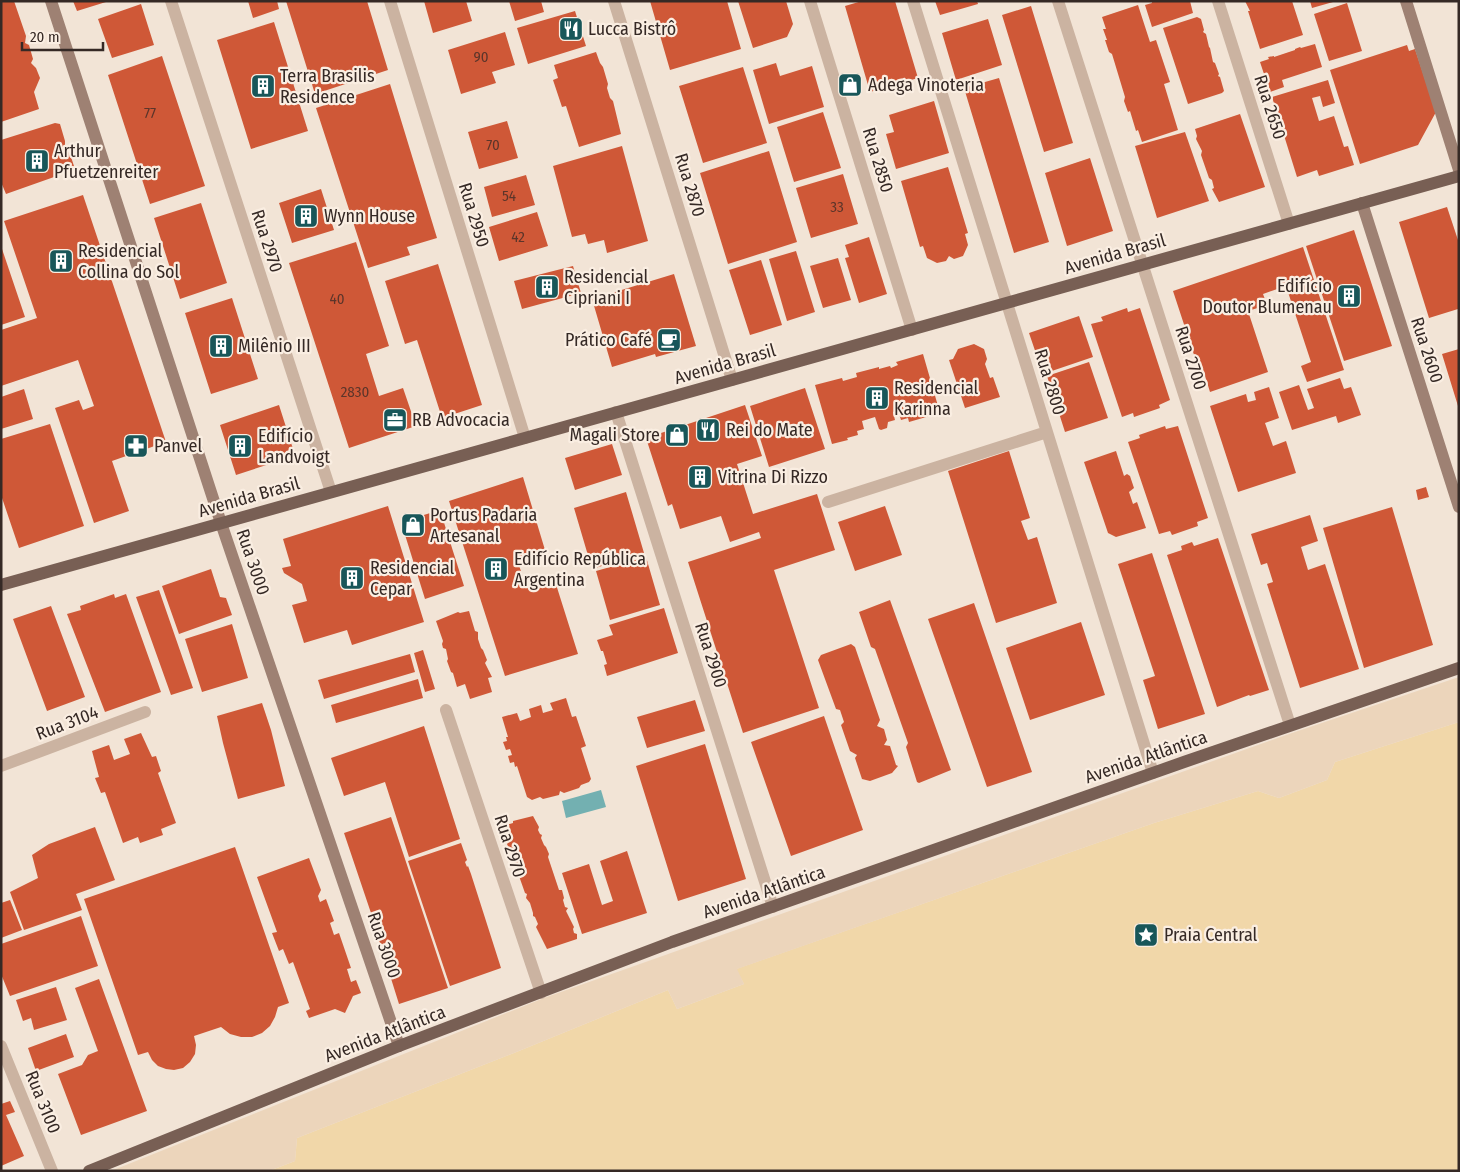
<svg xmlns="http://www.w3.org/2000/svg" width="1460" height="1172" font-family="'Fira Sans Condensed',sans-serif">
	<style>
		.sand { fill: #f1d7a9 }
		.plaza { fill: #ecd5bb }
		.water { fill: #73b0b1 }
		.building { fill: #cf5837 }
		.lines { fill: none; stroke-linecap: round; stroke-linejoin: round }
		.lane { stroke: #cbb3a1; stroke-width: 12 }
		.street { stroke: #cbb3a1; stroke-width: 12 }
		.secondary { stroke: #9e8173; stroke-width: 12 }
		.primary { stroke: #785f54; stroke-width: 12 }
		.labels { text-anchor: middle; dominant-baseline: central; stroke-width: 4.5; stroke-linejoin: round; paint-order: stroke }
		.number-label { font-size: 15px; fill: #5c352a }
		.poi-label { font-size: 18px; fill: #352925; stroke: #faeee2; text-anchor: start }
		.street-label { font-size: 18px; fill: #352925; stroke: #faeee2 }
	</style>
	<rect width="100%" height="100%" fill="#f2e4d6"/>
	<path class="sand" d="M1459,722v449h-1190l26,-10 2,-23 217,-85 154,-63 9,19 67,-25 -8,-15 418,-146 104,-32 21,7 48,-18 8,-18z"/>
	<path class="plaza" d="M1459,677v45l-124,40 -8,18 -48,18 -21,-7 -104,32 -417,146 7,15 -67,25 -9,-19 -154,63 -217,85 -2,23 -26,10h-158l433,-173 748,-265z"/>
	<path class="water" d="M601,790l5,17 -40,11 -4,-17z"/>
	<path class="building" d="M1,1h13l12,35 -1,7 4,2 4,14 -2,4 5,5 4,10 -6,14 5,17 -38,13z
		M73,1h33v1l-29,9z
		M248,1h29l2,8 -26,9z
		M286,1h81l21,69 -73,24z
		M424,1h42l6,20 -39,12z
		M509,1h32l3,11 -29,9z
		M650,1h77l14,48 -71,21z
		M738,1h48l7,23 -6,13 -34,11z
		M862,1h33l23,77 -48,14 -25,-86z
		M935,1h42l1,3 -38,11z
		M1152,1h38l3,12 -41,14 -7,-22 7,-2z
		M1245,1h47l11,34 -43,14 -12,-38h2z
		M1310,1h23v1l-21,6z
		M1347,3l15,48 -33,10 -15,-47z
		M141,4l13,41 -42,13 -14,-39z
		M1138,5l12,37 6,-2 14,42 -6,2 14,46 -36,12 -4,-12 -2,1 -6,-20 -2,1 -4,-11 1,-4 -13,-43 -3,-2 -4,-12h2l-4,-11h3l-4,-12z
		M1031,6l42,137 -29,9 -42,-137z
		M575,11l11,35 -58,18 -11,-36z
		M1197,17l4,2 3,11 -1,2 3,2 3,13 1,1 3,14 2,1 4,11 -1,2 2,1 4,14 -2,2 -34,11 -25,-76z
		M988,19l14,46 -46,15 -14,-47z
		M274,22l34,109 -57,18 -34,-109z
		M505,32l10,33 -23,7 4,11 -35,11 -13,-44z
		M1315,44l7,23 -40,13 2,7 -14,5 -10,-30 9,-3 -1,-2 6,-1v1l21,-7v-1l5,-2 1,1z
		M1407,45l2,6 6,-2 21,63 -18,33 -58,19 -30,-94z
		M596,52l4,11 3,4 5,17 -1,4 3,10 3,3 8,33 -42,13 -13,-41 -4,1 -9,-27 5,-2 -4,-13z
		M162,56l43,130 -55,18 -42,-129z
		M776,63l4,13 32,-10 12,41 -55,17 -16,-54z
		M743,67l24,76 -64,20 -24,-77z
		M999,78l50,164 -35,11 -50,-165z
		M1328,80l7,23 -12,4 -3,-11 -8,2 7,23 15,-5 10,31 4,-1 6,19 -35,11 -2,-6 -20,7 -25,-80z
		M390,84l47,154 -30,9 3,8 -42,13 -52,-160z
		M934,101l15,52 -53,16 -10,-35 8,-2 -5,-17z
		M823,112l18,56 -47,14 -17,-55z
		M1240,114l25,73 -46,15 -7,-13 2,-1 -2,-8 -3,-2 -8,-23 1,-4 -6,-12 1,-3 -2,-7z
		M507,121l11,37 -39,11 -11,-37z
		M55,123l5,1 5,17v5l6,11 3,9 -3,5 -65,23 -5,-12v-42z
		M1185,132l24,69 -52,17 -22,-72z
		M622,146l26,95 -41,12 -3,-13 -16,4 -3,-10 -13,3 -19,-71z
		M769,151l28,91 -69,22 -28,-91z
		M1090,158l23,73 -46,15 -22,-73z
		M948,167l20,66 -3,1 3,11 -5,11 -9,3 -5,-3 -3,5 -9,2 -10,-5 -4,-12 -3,1 -19,-66z
		M843,174l15,50 -47,14 -15,-50z
		M526,175l9,30 -43,12 -8,-30z
		M321,189l13,41 -42,13 -13,-40z
		M83,195l83,247 -54,19 17,50 -35,12 -39,-115 24,-8 4,10 11,-4 -16,-46 -77,26v-56l36,-12 -33,-97z
		M201,203l26,80 -47,16 -26,-81z
		M1447,207l12,36v63l-1,3 -29,9 -30,-96z
		M537,212l11,34 -49,15 -10,-34z
		M1354,230l38,116 -48,15 -38,-115z
		M869,237l18,57 -28,9 -14,-45 4,-1 -4,-12z
		M356,242l33,104 -23,8 13,42 24,-8 13,38 -67,22 -60,-185z
		M1,246l24,71 -24,8z
		M1303,247l41,123 -37,12 -6,-16 10,-4 -25,-76 -23,8 4,11 -19,6 20,61 -58,20 -8,-26 -4,1 -25,-76z
		M796,251l19,61 -28,9 -18,-62z
		M838,258l13,42 -28,8 -13,-42z
		M761,260l21,65 -32,10 -21,-65z
		M438,264l44,141 -40,13 -25,-78 -12,4 -20,-63z
		M573,266l8,27 -59,16 -8,-28z
		M674,274l22,72 -40,11 -1,-3 -43,13 -20,-68z
		M232,298l26,81 -47,15 -26,-81z
		M1127,308l1,4 12,-4 30,92 -11,5 1,3 -26,9 -1,-4 -11,4 -31,-93 12,-3 -2,-4z
		M1079,316l14,41 -50,17 -14,-41z
		M974,344l10,5 3,10 -2,5 5,14 3,-1 7,20 -35,11 -16,-48 4,-1 5,-10z
		M1459,349v57h-1l-16,-52z
		M923,354l17,59 -31,9 -1,-4 -7,2 -3,-10 -5,2 2,8 -7,2 -1,6 -6,2 -2,-1 -4,-12 -13,4 2,8 -7,2 1,4 -11,3 1,2 -16,4 -17,-59 27,-7 1,3 14,-4 -1,-4 23,-6v2l11,-3 1,2 7,-3 -2,-3z
		M1089,362l19,56 -43,14 -18,-56z
		M1340,378l4,11 7,-2 10,28 -23,8 -2,-7 -44,14 -13,-38 20,-7 9,25 6,-2 -7,-19z
		M1269,387l10,31 -14,5 8,23 13,-5 10,32 -58,19 -28,-86 36,-12 2,8 8,-2 -2,-8z
		M805,388l20,61 -56,18 -19,-61z
		M24,389l9,30 -32,10v-32z
		M279,405l14,44 -7,2 2,7 -52,17 -16,-50z
		M745,405l17,51 -25,8 16,50 64,-20 18,56 -61,20 45,138 -76,25 -55,-171 73,-24 -2,-6 -29,10 -9,-26 -41,13 -8,-25 -4,2 -22,-68z
		M50,424l34,102 -65,22 -18,-53v-56z
		M1165,426l1,3 12,-3 30,92 -11,4 1,4 -26,9 -2,-4 -11,3 -31,-92 12,-4 -1,-3z
		M612,444l10,31 -47,15 -10,-32z
		M1009,451l21,67 -9,3 7,19 9,-3 20,66 -61,20 -48,-152z
		M1116,451l8,25 3,-2 3,2 4,12 -5,4 4,12 4,-2 9,26 -30,9 -8,-4 -24,-71z
		M523,477l22,73 -28,9 9,28 28,-9 24,76 -73,22 -56,-175z
		M1426,487l3,10 -11,3 -2,-10z
		M626,492l18,61 -52,16 -18,-61z
		M388,506l36,116 -72,23 -5,-15 -43,13 -12,-38 15,-4 -5,-17 -18,-11 -2,-5 9,-2 -8,-27z
		M885,506l17,49 -47,16 -17,-49z
		M1392,507l41,138 -69,23 -41,-140z
		M440,510l24,76 -39,13 -24,-77z
		M1310,515l8,26 -17,6 7,23 17,-6 34,105 -59,19 -33,-104 6,-2 -6,-19 -6,2 -10,-31z
		M1218,538l51,152 -19,6 -1,-1 -32,12 -50,-152 15,-5 -1,-4 11,-4 2,4z
		M1152,553l53,161 -47,15 -15,-49 12,-4 -37,-112z
		M646,557l14,48 -50,15 -14,-49z
		M211,569l9,28 6,1 6,17 -53,19 -17,-48z
		M159,590l34,98 -22,7 -35,-98z
		M114,594l1,4 11,-4 35,98 -56,20 -38,-98 14,-4 -1,-4z
		M890,600l61,170 -32,13 -2,-1 -11,-35 2,-4 -33,-94 -4,-2 -12,-35z
		M974,603l58,169 -45,15 -59,-168z
		M51,606l34,91 -38,14 -34,-92z
		M664,608l14,45 -71,23 -3,-11 3,-1 -4,-13h-2l-4,-11 16,-5 -4,-10z
		M469,611l6,20 3,1v7l3,9 2,2 4,10 -2,3 7,14 -4,1 4,14 -22,7 -5,-15 -8,3 -4,-14 -2,-1 -4,-11 1,-2 -2,-10 -3,-1 -1,-4 1,-3 -7,-20 22,-9 2,1z
		M1081,622l24,73 -75,25 -24,-72z
		M232,624l16,54 -46,14 -17,-53z
		M851,644l4,3 25,73 -3,6 7,3 3,11 -3,5 6,1 6,19 2,1 -6,7 -22,8 -8,-2 -7,-21 2,-3 -7,-4 -9,-26 3,-3 -4,-12 -4,-1 -18,-49 3,-5z
		M423,650l12,39 -10,3 -11,-39z
		M410,654l5,18 -91,27 -6,-19z
		M418,679l5,19 -87,25 -5,-18z
		M566,698l6,19 4,-1 10,30 -5,2 10,31 -2,3 -8,3 -2,3 -15,5 -4,-2 -1,4 -16,4 -3,-2 -8,3 -5,-3 -10,-31 -2,1 -1,-5 -4,1 -2,-7 4,-1 -2,-6 -4,1 -3,-8 4,-1 -1,-4h2l-6,-20 15,-4 3,8 11,-4 -2,-8 12,-4 2,8 10,-3 -3,-7z
		M695,700l10,31 -58,17 -10,-31z
		M262,703l9,27 14,56 -47,13 -15,-56 -6,-27z
		M824,716l39,114 -72,26 -40,-114z
		M424,726l36,113 -51,18 -24,-75 -41,14 -13,-38z
		M141,733l11,24 4,-1 5,15 -3,2 18,50 -15,6 2,6 -23,8 -2,-6 -15,6 -18,-51 -4,1 -6,-15 4,-1 -7,-26 17,-6 5,15 16,-6 -6,-15z
		M705,744l41,135 -68,22 -42,-135z
		M533,816l6,11 -1,3 2,4 2,1 -1,3 3,7 2,2 3,7 -1,3 11,33h3l2,8 -1,2 2,7 3,1 -2,3 8,16 -1,2 1,4 3,1v5l-30,10 -11,-22 2,-3 -3,-7 -2,-1v-3l-3,-10 -4,-5 1,-4 -2,-1 -6,-17 1,-2 -2,-6 -3,-2 -2,-6 1,-2 -2,-7h-2l-3,-7 2,-2 -4,-12 -3,-1 1,-3 10,-3v-2z
		M391,817l57,171 -49,16 -21,-67 7,-2 -7,-21 -6,2 -28,-83z
		M95,827l20,53 -39,14 6,16 -58,20 -14,-38 28,-14 -6,-23 17,-11z
		M461,843l6,17 -2,2 2,5 1,-1 3,8 30,94 -51,18 -42,-125z
		M235,847l54,156 -11,4 -3,10 -5,9 -8,7 -10,4h-11l-11,-3 -9,-7 -27,9 2,9 -1,9 -5,8 -7,6 -9,2 -8,-1 -8,-3 -6,-6 -4,-8 -10,3 -54,-156z
		M627,851l20,62 -65,21 -20,-61 27,-9 13,41 11,-4 -13,-40z
		M309,858l12,32 -3,6 2,6 6,-3 8,22 -4,2 4,12 5,-2 12,35 -4,1 4,13 5,-2 5,13 -8,3 -8,17 -10,-4 -26,9 -3,-7 4,-2 -17,-47 -4,2 -6,-15 -4,2 -7,-18 5,-1 -20,-55z
		M10,900l12,30 -21,8v-35z
		M81,916l17,50 -88,30 -9,-22v-30z
		M99,979l48,132 -66,24 -23,-61 24,-9 6,-10 10,-4 -23,-63z
		M56,987l11,33 -33,10 -3,-12 -8,3 -7,-21z
		M66,1034l8,23 -38,14 -8,-23z
		M10,1101l5,11 -9,3 18,41 -23,10v-62z"/>
	<g class="lines">
		<path class="lane" d="M446,710l95,283"/>
		<path class="street" d="M171,1l160,491
			M390,1l135,437
			M614,1l118,379
			M810,1l102,329
			M913,1l240,772
			M1058,1l232,724
			M1218,1l71,223
			M616,412l157,495
			M828,502l219,-70
			M1,766l144,-54
			M1,1046l51,125"/>
		<path class="secondary" d="M51,1l170,522 178,523
			M1406,1l53,169
			M1362,203l97,304"/>
		<path class="primary" d="M1,585l1458,-409
			M89,1171l310,-125 273,-104 512,-180 275,-94"/>
	</g>
	<defs>
		<symbol id="restaurant-square" viewBox="-11 -11 22 22"><rect x="-9" y="-9" width="18" height="18" rx="4" fill="#185659" stroke="#faeee2"/><path d="M-5-6h1v4h1v-4h1v4h1v-4h1v5L-1.5 .5V6h-2V.5L-5-1ZM5-6V6H3V1.5H1.5Q1.5-4 5-6Z" fill="#fff"/></symbol>
		<symbol id="shop-square" viewBox="-11 -11 22 22"><rect x="-9" y="-9" width="18" height="18" rx="4" fill="#185659" stroke="#faeee2"/><path d="M-5-2.5h2.3a2.7 3.5 0 0 1 5.4 0H5L5.5 6h-11ZM-1.5-2.5h3a1.5 2.3 0 0 0-3 0Z" fill="#fff"/></symbol>
		<symbol id="building-square" viewBox="-11 -11 22 22"><rect x="-9" y="-9" width="18" height="18" rx="4" fill="#185659" stroke="#faeee2"/><path d="M-4-6H4V6H1V3H-1V6H-4ZM-2.5-4.3h1.7v1.8h-1.7ZM.8-4.3h1.7v1.8H.8ZM-2.5-1h1.7V.8h-1.7ZM.8-1h1.7V.8H.8Z" fill="#fff"/></symbol>
		<symbol id="cafe-square" viewBox="-11 -11 22 22"><rect x="-9" y="-9" width="18" height="18" rx="4" fill="#185659" stroke="#faeee2"/><path d="M-5.5-4.5H6V0H3Q3 3.5 0 3.5H-2.5Q-5.5 3.5-5.5 0ZM3-3.2v2h1.7v-2ZM-6 4.5H4V6H-6Z" fill="#fff"/></symbol>
		<symbol id="office-square" viewBox="-11 -11 22 22"><rect x="-9" y="-9" width="18" height="18" rx="4" fill="#185659" stroke="#faeee2"/><path d="M-6-3h4V-5.5h4V-3h4V5H-6ZM-1-4.5V-3h2v-1.5ZM-6 0V1H6V0Z" fill="#fff"/></symbol>
		<symbol id="pharmacy-square" viewBox="-11 -11 22 22"><rect x="-9" y="-9" width="18" height="18" rx="4" fill="#185659" stroke="#faeee2"/><path d="M-2-6h4v4h4v4h-4v4h-4v-4h-4v-4h4Z" fill="#fff"/></symbol>
		<symbol id="sight-square" viewBox="-11 -11 22 22"><rect x="-9" y="-9" width="18" height="18" rx="4" fill="#185659" stroke="#faeee2"/><path d="M0-6L1.8-2.2L6-1.7L2.9 1.2L3.7 5.4L0 3.3L-3.7 5.4L-2.9 1.2L-6-1.7L-1.8-2.2Z" fill="#fff"/></symbol>
	</defs>
	<g fill-rule="evenodd">
		<use href="#restaurant-square" x="557" y="15" width="28" height="28"/>
		<use href="#shop-square" x="836" y="71" width="28" height="28"/>
		<use href="#building-square" x="249" y="72" width="28" height="28"/>
		<use href="#building-square" x="23" y="147" width="28" height="28"/>
		<use href="#building-square" x="292" y="202" width="28" height="28"/>
		<use href="#building-square" x="47" y="247" width="28" height="28"/>
		<use href="#building-square" x="533" y="273" width="28" height="28"/>
		<use href="#building-square" x="1335" y="282" width="28" height="28"/>
		<use href="#cafe-square" x="655" y="326" width="28" height="28"/>
		<use href="#building-square" x="207" y="332" width="28" height="28"/>
		<use href="#building-square" x="863" y="384" width="28" height="28"/>
		<use href="#office-square" x="381" y="406" width="28" height="28"/>
		<use href="#restaurant-square" x="694" y="416" width="28" height="28"/>
		<use href="#shop-square" x="663" y="421" width="28" height="28"/>
		<use href="#pharmacy-square" x="122" y="432" width="28" height="28"/>
		<use href="#building-square" x="226" y="432" width="28" height="28"/>
		<use href="#building-square" x="686" y="463" width="28" height="28"/>
		<use href="#shop-square" x="399" y="511" width="28" height="28"/>
		<use href="#building-square" x="482" y="555" width="28" height="28"/>
		<use href="#building-square" x="338" y="564" width="28" height="28"/>
		<use href="#sight-square" x="1132" y="921" width="28" height="28"/>
	</g>
	<g class="labels">
		<g class="number-label">
			<text x="481" y="57">90</text>
			<text x="150" y="113">77</text>
			<text x="493" y="145">70</text>
			<text x="509" y="196">54</text>
			<text x="837" y="207">33</text>
			<text x="518" y="237">42</text>
			<text x="337" y="299">40</text>
			<text x="355" y="392">2830</text>
		</g>
		<g class="poi-label">
			<text x="588" y="29">Lucca Bistrô</text>
			<text x="280" y="76">Terra Brasilis<tspan x="280" dy="21">Residence</tspan></text>
			<text x="868" y="85">Adega Vinoteria</text>
			<text x="54" y="151">Arthur<tspan x="54" dy="21">Pfuetzenreiter</tspan></text>
			<text x="324" y="216">Wynn House</text>
			<text x="78" y="251">Residencial<tspan x="78" dy="21">Collina do Sol</tspan></text>
			<text x="564" y="277">Residencial<tspan x="564" dy="21">Cipriani I</tspan></text>
			<text x="1332" y="286" text-anchor="end">Edifício<tspan x="1332" dy="21">Doutor Blumenau</tspan></text>
			<text x="652" y="340" text-anchor="end">Prático Café</text>
			<text x="238" y="346">Milênio III</text>
			<text x="894" y="388">Residencial<tspan x="894" dy="21">Karinna</tspan></text>
			<text x="412" y="420">RB Advocacia</text>
			<text x="726" y="430">Rei do Mate</text>
			<text x="660" y="435" text-anchor="end">Magali Store</text>
			<text x="258" y="436">Edifício<tspan x="258" dy="21">Landvoigt</tspan></text>
			<text x="154" y="446">Panvel</text>
			<text x="718" y="477">Vitrina Di Rizzo</text>
			<text x="430" y="515">Portus Padaria<tspan x="430" dy="21">Artesanal</tspan></text>
			<text x="514" y="559">Edifício República<tspan x="514" dy="21">Argentina</tspan></text>
			<text x="370" y="568">Residencial<tspan x="370" dy="21">Cepar</tspan></text>
			<text x="1164" y="935">Praia Central</text>
		</g>
		<g class="street-label">
			<text transform="translate(1270 107) rotate(72)">Rua 2650</text>
			<text transform="translate(878 160) rotate(73)">Rua 2850</text>
			<text transform="translate(690 185) rotate(73)">Rua 2870</text>
			<text transform="translate(474 215) rotate(73)">Rua 2950</text>
			<text transform="translate(267 241) rotate(72)">Rua 2970</text>
			<text transform="translate(1115 254) rotate(-16)">Avenida Brasil</text>
			<text transform="translate(1427 350) rotate(72)">Rua 2600</text>
			<text transform="translate(1191 358) rotate(72)">Rua 2700</text>
			<text transform="translate(725 364) rotate(-16)">Avenida Brasil</text>
			<text transform="translate(1050 382) rotate(73)">Rua 2800</text>
			<text transform="translate(249 497) rotate(-16)">Avenida Brasil</text>
			<text transform="translate(253 562) rotate(71)">Rua 3000</text>
			<text transform="translate(711 655) rotate(72)">Rua 2900</text>
			<text transform="translate(67 723) rotate(-21)">Rua 3104</text>
			<text transform="translate(1146 757) rotate(-19)">Avenida Atlântica</text>
			<text transform="translate(510 846) rotate(72)">Rua 2970</text>
			<text transform="translate(764 892) rotate(-19)">Avenida Atlântica</text>
			<text transform="translate(384 945) rotate(71)">Rua 3000</text>
			<text transform="translate(385 1034) rotate(-21)">Avenida Atlântica</text>
			<text transform="translate(43 1102) rotate(68)">Rua 3100</text>
		</g>
	</g>
	<rect width="1460" height="1172" fill="none" stroke="#352925" stroke-width="5"/>
	<path d="M22 42v8h81v-8" fill="none" stroke="#352925" stroke-width="2.5"/>
	<text x="30" y="42" font-size="15" fill="#352925" stroke="#faeee2" stroke-width="4" paint-order="stroke">20 m</text>
</svg>
